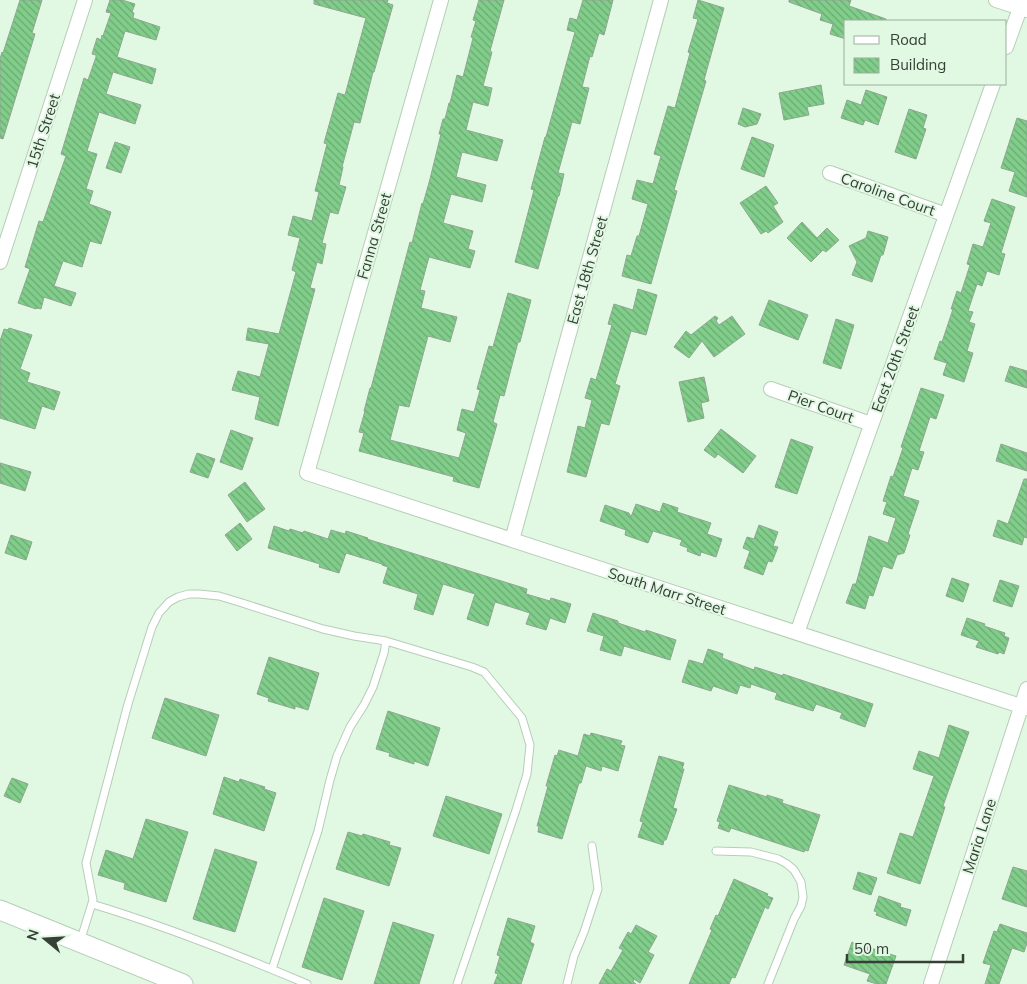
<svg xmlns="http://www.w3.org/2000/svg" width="1027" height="984" font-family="Mulish,sans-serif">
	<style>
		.building { fill: url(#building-back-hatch); stroke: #90a592 }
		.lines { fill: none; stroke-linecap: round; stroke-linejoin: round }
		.lane-casing { stroke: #b6cdb8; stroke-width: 9 }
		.street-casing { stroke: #b6cdb8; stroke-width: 16 }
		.secondary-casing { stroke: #b6cdb8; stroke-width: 21 }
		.lane { stroke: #fff; stroke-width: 7 }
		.street { stroke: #fff; stroke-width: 14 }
		.secondary { stroke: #fff; stroke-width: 19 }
		.labels { text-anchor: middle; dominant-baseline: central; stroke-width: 4; stroke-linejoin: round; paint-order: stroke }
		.street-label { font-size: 15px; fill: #363f37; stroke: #e1f9e3 }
	</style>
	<defs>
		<pattern id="building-back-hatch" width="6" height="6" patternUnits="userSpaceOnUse" patternTransform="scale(1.25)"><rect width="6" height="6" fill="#81ce8b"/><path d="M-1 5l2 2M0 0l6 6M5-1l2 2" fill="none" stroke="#6aa972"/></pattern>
	</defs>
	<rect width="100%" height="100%" fill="#e1f9e3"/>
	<path class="building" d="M20,0h22l-10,33 3,1 -32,105 -3,-1v-79l2,-7 1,1z
		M110,0h12l13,4 -3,8 2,1 -1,5 27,9 -4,13 -31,-9 -8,26 39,12 -4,15 -39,-12 -7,22 35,11 -6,19 -36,-12 -12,39 10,3 -11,35 7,2 -4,13 22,8 -10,32 -11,-3 -8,26 -19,-6 -9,25 22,7 -5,13 -27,-9 -3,12 -4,-1 -1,1 -18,-6 12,-34 -5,-2 14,-46 4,1 23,-66 -5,-2 23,-76 4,2 8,-23v-2l-4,-1 5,-16 4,2 1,-5 1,1 8,-23 -5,-1z
		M314,0h74l-1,3 6,2 -19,67h-1l-13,51 -6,-1 -12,45h1l-4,18 7,2 -8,27 -8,-2 -8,31 4,1 -4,20 -5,-2 -7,26 5,1 -37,137 -23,-7 5,-22 -28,-7 6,-19 22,6 9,-33 -23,-4 2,-12 31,6 17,-62 -4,-2 8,-32 -12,-3 5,-19 19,5 7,-29 -4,-1 12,-47 -3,-1 14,-50 7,2 21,-77 -52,-14z
		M479,0h25l-14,51 2,1 -9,34 9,2 -4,18 -15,-4 -7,28 37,10 -6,21 -35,-9 -6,25 30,8 -4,17 -31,-8 -8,29 30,8 -5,18 7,2 -5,17 -41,-11 -9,33 5,1 -4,17 36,9 -7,25 -22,-6 -19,71 -10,-2 -9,35 69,18 7,-25 -9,-3 5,-21 12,3 6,-22 -3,-1 12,-43 4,1 15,-54 23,7 -11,42h-2l-14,54 -4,-1 -7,27 4,2 -18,64 -26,-7 1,-4 -95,-26 5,-18 -5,-1 6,-21h-1l6,-23h1l39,-146 2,1 10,-40 1,1 7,-25 11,-45h-2l4,-15h2l4,-16h1l7,-28 6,2 10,-39 -2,-1 5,-16 -3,-1z
		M583,0h30l-9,35 -5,-2 -7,24 -2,-1 -8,31 7,1 -9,36 -8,-2 -14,51 6,1 -5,22h-1l-20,73 -23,-7 19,-72 -3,-1 14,-52h1l29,-105 -8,-2 3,-12 7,2z
		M698,0l26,8 -20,72 2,1 -32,109 3,1 -26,93 -29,-8 5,-21 4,1 6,-20h2l9,-32 -16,-5 5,-19 16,4 8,-28 -7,-2 14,-48 7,2 15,-55 -2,-1 10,-33 -5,-1z
		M789,0h62l-2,6 37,13v2h-40v18l-16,-5 3,-10 -13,-4 2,-6 -33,-12z
		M821,85l3,19 -17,3 2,8 -25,5 -5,-27z
		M866,90l21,7 -9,28 -13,-5 -2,5 -22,-7 6,-18 14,5z
		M743,108l18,6 -4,10 -12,3 -7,-3z
		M909,109l18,6 -4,13 3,1 -10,30 -21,-7z
		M1017,118l10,3v76l-18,-6 6,-19 -14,-4z
		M752,137l22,8 -10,32 -23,-8z
		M115,142l15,5 -9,26 -15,-5z
		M766,186l12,17 -5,3 10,16 -15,11 -2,-2 -5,3 -21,-31z
		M992,199l23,8 -14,46 4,1 -6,21 -12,-4 -5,15 -5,-2 -9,27 5,1 -4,10 6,2 -8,27 6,2 -9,29 -21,-7 4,-12 -13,-4 6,-18 2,1 11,-33h-2l6,-18 4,2 9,-28 -3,-1 6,-20 10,3 8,-24 -7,-2z
		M802,222l15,16 10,-10 12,12 -13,12 -3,-2 -12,12 -24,-24z
		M868,231l20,6 -5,18h-2l-9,27 -20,-7 5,-13 -8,-16 17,-8z
		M638,289l19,6 -11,40 -15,-4 -16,53 5,2 -11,39 -8,-2 -15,54 -19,-5 11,-46 7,2 7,-28 -7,-2 6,-20 5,2 16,-55 -4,-1 6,-20 19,6z
		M769,300l39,15 -10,25 -39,-15z
		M715,316l3,2 -2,3 3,4 13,-9 13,18 -31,23 -12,-16 -13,17 -15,-11 12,-16 5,4z
		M836,319l18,6 -13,44 -18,-6z
		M9,328l23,7 -12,34 10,4 -3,9 33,10 -6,18 -12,-4 -7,23 -35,-11v-77l4,-12 4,1z
		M1010,366l17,5v17l-22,-7z
		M704,377l5,24 -8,2 3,15 -16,4 -9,-40z
		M921,388l23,7 -8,24 -6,-2 -11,34 5,1 -6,18 -6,-2 -9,28 16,5 -11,33 2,1 -6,18 -7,2 -5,14 -9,-3 -10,30 -4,-1 -4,14 -19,-6 7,-19h3l13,-48 19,7 8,-25 -13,-4 4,-12 -4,-1 8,-25 2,1 10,-29 -2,-1z
		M721,429l35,27 -13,17 -25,-19 -3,4 -11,-8z
		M231,430l22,8 -11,32 -22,-8z
		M791,439l22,8 -16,47 -22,-7z
		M1001,444l26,9v18l-31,-10z
		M197,453l18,6 -7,19 -18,-6z
		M0,463l31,9 -6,19 -25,-8z
		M1024,479h3v59l-3,-1 -2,8 -29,-9 5,-16 10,4z
		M245,482l20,27 -18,13 -19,-27z
		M663,503l15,5 -1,4 34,11 -4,11 15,5 -6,18 -15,-5 -1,4 -13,-5 1,-3 -8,-3 2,-5 -29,-9 -5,12 -23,-8 1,-5 -26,-9 5,-16 24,8 2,4 5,-13 24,8z
		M240,523l12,16 -15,12 -12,-16z
		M759,525l19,7 -5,14 5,1 -6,15 -4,-1 -5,14 -19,-7 6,-17 -7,-3 4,-11 7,2z
		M274,526l15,5 1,-2 13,4 1,-2 24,8 3,-9 14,4 1,-3 22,7 -1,1 160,50 -1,5 24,7 1,-3 20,6 -6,19 -15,-5 -4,12 -20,-6 4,-11 -35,-11 -7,24 -21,-7 8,-25 -32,-10 -10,31 -19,-6 4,-15 -35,-11 5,-16 -6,-2v-1l-36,-11 -7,20 -20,-6 1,-3 -52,-16z
		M11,535l21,7 -6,18 -21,-7z
		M952,578l17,6 -6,18 -17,-6z
		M1000,580l19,6 -7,21 -19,-6z
		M593,613l25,8v2l27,9 1,-2 30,10 -6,20 -46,-14 -3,10 -21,-6 4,-14 -17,-5z
		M967,618l18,6 -1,2 21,7 -1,3 5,2 -5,16 -5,-2 -1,2 -22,-7 3,-6 -18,-6z
		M708,649l15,5 -1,4 32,12 1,-3 28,9v-2l90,30 -8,23 -25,-9 2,-5 -26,-9 -3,7 -38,-12 2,-6 -26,-9 -1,4 -10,-3 -3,9 -24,-8 -2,5 -29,-9 7,-22 14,4z
		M269,657l50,16 -11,37 -13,-4v3l-27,-8 1,-3 -12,-4z
		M165,698l54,17 -13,41 -54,-18z
		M388,711l52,17 -12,38 -14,-5v3l-25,-8 1,-3 -14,-4z
		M949,725l20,7 -26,74 2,1 -25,77 -33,-11 13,-40 13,4 21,-61 -21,-7 6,-18 20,7z
		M591,733l31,8 -2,4 5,1 -7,25 -16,-5 -1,5 -15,-5 -5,17h-2l-17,56 -24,-7 1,-6h-2l11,-40h-2l9,-31 2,1 2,-6 19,6 6,-22 6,2z
		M659,756l25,7 -2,6h2l-11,39 4,1 -11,31h-2l-1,5 -25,-8 5,-15 -3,-1z
		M224,777l15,5 1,-3 25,8 -1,2 12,4 -12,38 -51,-17z
		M12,778l16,6 -8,19 -16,-7z
		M729,785l38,12v-2l16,5 -1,3 38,12 -12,36 -3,-1 -1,2 -73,-24 -2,4 -11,-4 2,-6 -3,-1z
		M446,796l56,18 -13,40 -56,-18z
		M146,819l42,13 -22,70 -42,-13 1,-6 -27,-8 8,-25 27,9z
		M348,832l14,4 1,-2 27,8 -1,3 12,3 -12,38 -53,-17z
		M215,849l42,13 -22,70 -42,-13z
		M1013,867l14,4v36l-25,-8z
		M858,872l19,6 -6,17 -18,-6z
		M734,879l34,15 -1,2 6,2 -5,11 -3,-2 -30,71 -3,-1 -3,7h-40l23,-54 -2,-1 6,-14 2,1z
		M879,896l22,8 -1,3 11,3 -5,16 -30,-11 1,-3 -3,-1z
		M324,898l40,13 -22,69 -40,-13z
		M508,918l27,8 -5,16 4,2 -13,40h-27l4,-10 -3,-1 5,-17 -3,-1z
		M393,922l41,13 -15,49h-45z
		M1000,924l27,9v10l-3,9 -12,-4 -13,36h-14l6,-19 -8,-2 11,-32 3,1z
		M636,925l21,11 -9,16 6,3 -14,28 -6,-4 -1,3 3,2h-37l8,-15 4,2 12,-21 -4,-2 9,-16 3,2z
		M852,942l44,14 -10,28h-9l-10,-3 3,-7 -26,-9z"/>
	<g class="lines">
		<defs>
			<path id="lane" d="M716,851l35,1 27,7 9,5 7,6 7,12 2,15 -2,9 -7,13 -26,65
				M92,904c73,22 144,50 215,80
				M80,942l13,-42 -7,-37 42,-159 24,-77 7,-14 10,-11 9,-5 11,-3h10l20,2 20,6 84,27 31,7 32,5 86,26 12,5 38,46 8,27 -3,29 -11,36 -59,174
				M272,969l46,-138 12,-51 7,-24 13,-29 14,-22 9,-18 11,-34 2,-12
				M567,984l7,-28 10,-24 14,-43 -6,-43"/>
			<path id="street" d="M441,0l-134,473 720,235
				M996,0l31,10
				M1006,47l17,-47
				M830,173l116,42
				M0,262l85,-262
				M771,389l100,35
				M512,540l149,-540
				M797,633l196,-549
				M931,984l96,-295"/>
			<path id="secondary" d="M0,910l183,74"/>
		</defs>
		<use href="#lane" class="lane-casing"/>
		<use href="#street" class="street-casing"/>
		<use href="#secondary" class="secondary-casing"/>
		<use href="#lane" class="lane"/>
		<use href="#street" class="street"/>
		<use href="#secondary" class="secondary"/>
	</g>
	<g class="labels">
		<g class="street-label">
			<text transform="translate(43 131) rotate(-72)">15th Street</text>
			<text transform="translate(888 194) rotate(20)">Caroline Court</text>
			<text transform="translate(374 236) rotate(-74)">Fanna Street</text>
			<text transform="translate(587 270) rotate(-74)">East 18th Street</text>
			<text transform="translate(895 359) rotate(-70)">East 20th Street</text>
			<text transform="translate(821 406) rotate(20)">Pier Court</text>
			<text transform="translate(667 591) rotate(18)">South Marr Street</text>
			<text transform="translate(979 836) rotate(-72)">Maria Lane</text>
		</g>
	</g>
	<rect x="844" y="20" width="162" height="65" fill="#e1f9e3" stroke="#9daf9e"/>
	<rect x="854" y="36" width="25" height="8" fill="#ffffff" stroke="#9daf9e"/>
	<text x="890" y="45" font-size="15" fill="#363f37">Road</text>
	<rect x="854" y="58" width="25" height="15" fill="url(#building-back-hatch)" stroke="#9daf9e"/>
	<text x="890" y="70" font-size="15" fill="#363f37">Building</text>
	<g transform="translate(45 939) rotate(288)" stroke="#e1f9e3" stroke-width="4" paint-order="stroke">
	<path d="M0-4L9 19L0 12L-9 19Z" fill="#363f37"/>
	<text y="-8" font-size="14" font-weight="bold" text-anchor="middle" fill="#363f37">N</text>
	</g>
	<path d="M847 954v8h116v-8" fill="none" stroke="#363f37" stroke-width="2.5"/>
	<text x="854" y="954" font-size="15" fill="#363f37" stroke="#e1f9e3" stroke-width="4" paint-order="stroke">50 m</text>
</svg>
